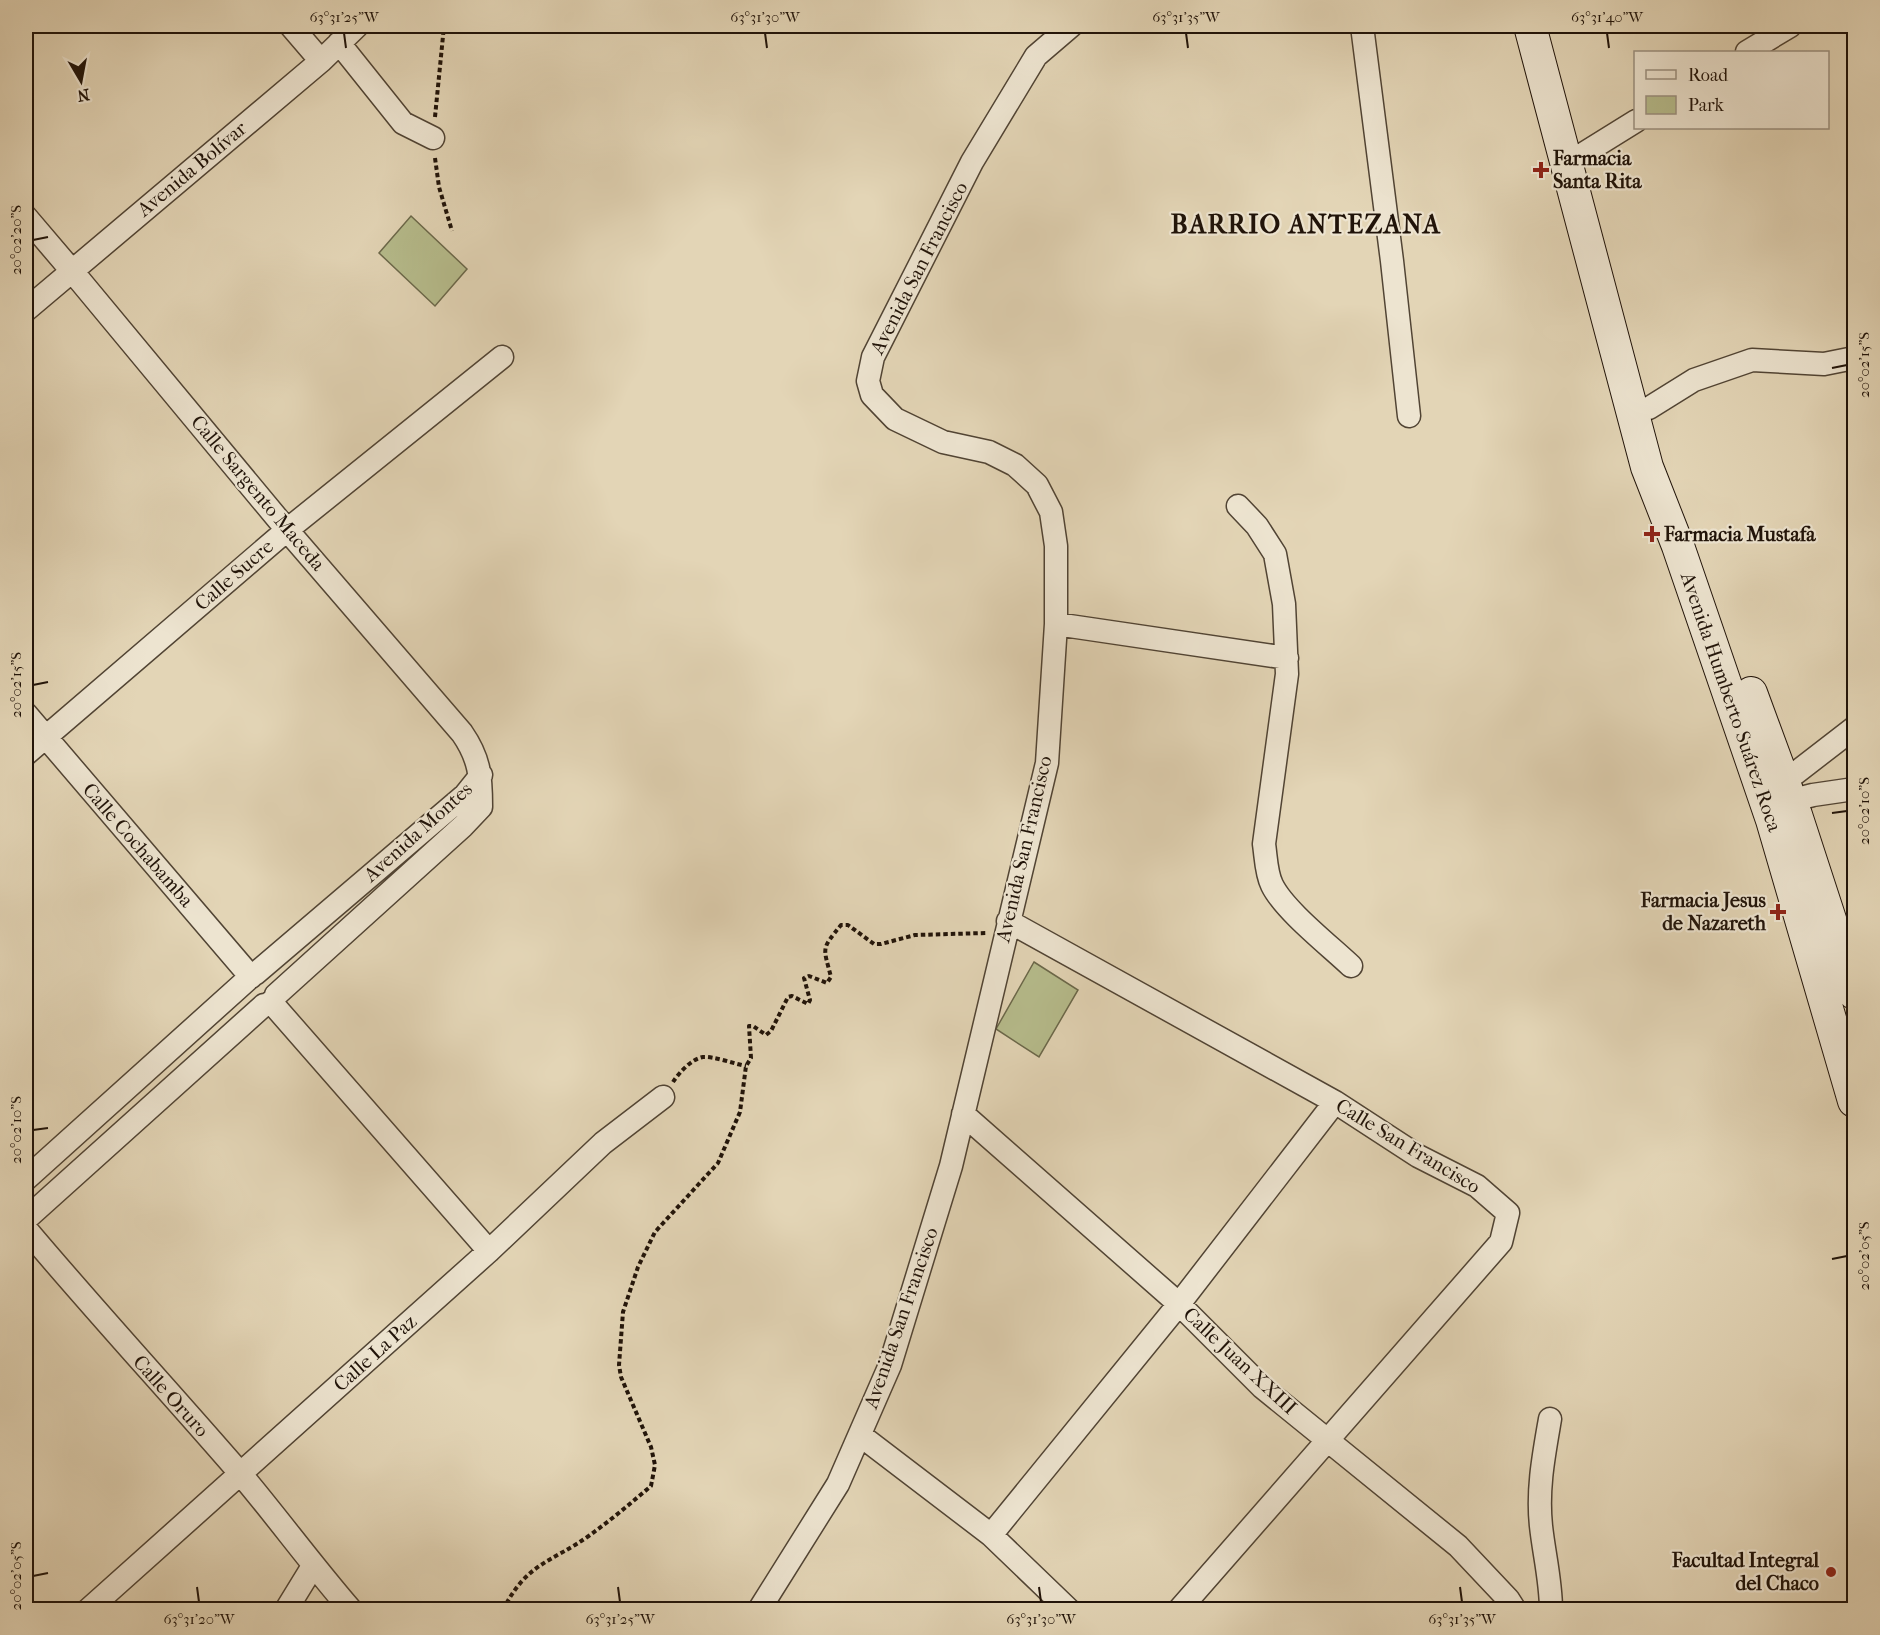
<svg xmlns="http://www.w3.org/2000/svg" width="1880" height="1635" font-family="'IM FELL French Canon',serif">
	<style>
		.green { fill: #b6bc8c; stroke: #6b684a; stroke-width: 1.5 }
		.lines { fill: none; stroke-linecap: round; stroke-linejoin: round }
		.minor-casing { stroke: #514434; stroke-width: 25 }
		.secondary-casing { stroke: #201309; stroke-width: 34 }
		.path { stroke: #201309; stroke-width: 4; stroke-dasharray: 4.5 3; stroke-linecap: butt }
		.minor { stroke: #ede4d0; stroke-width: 22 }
		.secondary { stroke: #ede4d0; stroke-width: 32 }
		.ticks { fill: none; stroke: #201309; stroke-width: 2 }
		.poi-dot { fill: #8f2418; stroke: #ede4d0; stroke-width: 2 }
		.labels { text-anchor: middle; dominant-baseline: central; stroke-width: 4.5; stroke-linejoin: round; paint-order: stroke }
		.poi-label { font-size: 20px; font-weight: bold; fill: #201309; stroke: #ede4d0; text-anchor: start }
		.street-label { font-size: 20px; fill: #201309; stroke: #ede4d0 }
		.district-label { font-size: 26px; font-weight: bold; letter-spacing: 1.5px; fill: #201309; stroke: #ede4d0 }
		.neatline { fill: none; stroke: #201309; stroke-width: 2 }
		.ticks-label { font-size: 15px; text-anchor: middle; fill: #201309 }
	</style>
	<rect width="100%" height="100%" fill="#e3d5b6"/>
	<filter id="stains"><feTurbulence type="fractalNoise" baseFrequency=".00333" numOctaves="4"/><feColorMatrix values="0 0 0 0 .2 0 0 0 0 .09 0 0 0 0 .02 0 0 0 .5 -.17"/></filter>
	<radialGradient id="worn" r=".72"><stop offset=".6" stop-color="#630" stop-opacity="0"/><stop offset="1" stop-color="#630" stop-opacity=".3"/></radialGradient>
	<path class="green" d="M411,216l56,53 -32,37 -56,-53z
		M1034,962l44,28 -39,67 -43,-28z"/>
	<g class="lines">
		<defs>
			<path id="minor" d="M291,26l30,35
				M1362,26l30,235 17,155
				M339,43l64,80 30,15
				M1747,52l43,-26
				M1578,157l58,-36
				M26,217l46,54 215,259 175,203c18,26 19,44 19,74l-18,19 -187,169
				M26,310l295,-249 36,-35
				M1649,408l45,-28 58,-20 72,4 30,-6
				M1238,506l19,20 18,28 9,50 3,70 -23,170c2,13 2,29 8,41 12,25 58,61 79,81
				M1056,624l231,34
				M26,714l225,263
				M26,754l261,-224 215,-173
				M1771,786l13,-4 70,-54
				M1777,804l36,-9 41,-6
				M1008,921l327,181 83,54 59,30 31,27 -7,29 -322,368
				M255,974l210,-179 16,-20
				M271,1002l218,249
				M963,1114l216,190 83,83 196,159 50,53 7,11
				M26,1179l221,-199
				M26,1219l238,-214
				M26,1229c69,82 142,161 213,243 38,45 73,93 112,138
				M1550,1419c-6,35 -13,70 -9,107 3,28 10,55 10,84
				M860,1435l131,100 78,75
				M991,1535l188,-231 156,-202
				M88,1610l401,-359 114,-108 60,-46
				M286,1610l27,-44
				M759,1610l79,-126 52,-119 61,-199 96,-403 9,-139v-78l-5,-34 -14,-27 -22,-20 -26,-13 -46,-10 -48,-23 -23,-24 -4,-14 5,-24 99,-195 64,-106 35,-30"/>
			<path id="secondary" d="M1530,26l117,441 31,79 94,274 82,281
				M1751,693l45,122 58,178"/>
		</defs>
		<use href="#minor" class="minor-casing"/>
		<use href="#secondary" class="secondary-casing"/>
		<path class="path" d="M435,117l9,-91
			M435,158l4,29 13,44
			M673,1082c6,-9 18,-23 30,-25 10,-1 32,7 43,9
			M503,1610c24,-48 48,-47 87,-75 21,-15 41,-32 61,-49l4,-21 -4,-18 -30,-70 -2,-12 4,-53 15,-45 17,-35 63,-69 22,-51 6,-46 5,-8 -2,-32h4l13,9 5,-4 17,-34 4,-1 16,8 2,-4 -6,-22 5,-2 18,7 4,-6c-8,-31 -10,-27 10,-52h7l26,19h7l34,-9 71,-2"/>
		<use href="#minor" class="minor"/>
		<use href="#secondary" class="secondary"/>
	</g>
	<path class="ticks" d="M344,33l2,15M765,33l2,15M1186,33l2,15M1607,33l2,15M33,240l15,-3M1832,368l15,-3M33,685l15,-3M1832,813l15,-2M33,1130l15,-2M1832,1259l15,-3M33,1576l15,-3M197,1587l2,15M618,1587l2,15M1039,1587l2,15M1460,1587l2,15"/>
	<g class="poi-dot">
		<path d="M1538 161h6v6h6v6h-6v6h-6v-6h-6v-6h6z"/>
		<path d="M1649 525h6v6h6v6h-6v6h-6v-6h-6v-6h6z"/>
		<path d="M1775 903h6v6h6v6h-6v6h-6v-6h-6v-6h6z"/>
		<circle cx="1831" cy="1572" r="6"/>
	</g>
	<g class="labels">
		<g class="poi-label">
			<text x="1553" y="158">Farmacia<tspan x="1553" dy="23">Santa Rita</tspan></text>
			<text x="1664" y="534">Farmacia Mustafa</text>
			<text x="1766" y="900" text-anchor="end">Farmacia Jesus<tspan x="1766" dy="23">de Nazareth</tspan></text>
			<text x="1819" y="1560" text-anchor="end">Facultad Integral<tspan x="1819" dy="23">del Chaco</tspan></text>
		</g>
		<g class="street-label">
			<text transform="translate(192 169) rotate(-40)">Avenida Bolívar</text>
			<text transform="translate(919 268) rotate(-63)">Avenida San Francisco</text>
			<text transform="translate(258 493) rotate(50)">Calle Sargento Maceda</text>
			<text transform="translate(234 575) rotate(-41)">Calle Sucre</text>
			<text transform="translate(1731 702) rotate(71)">Avenida Humberto Suárez Roca</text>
			<text transform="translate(418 832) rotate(-42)">Avenida Montes</text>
			<text transform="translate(138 845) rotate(49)">Calle Cochabamba</text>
			<text transform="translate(1024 849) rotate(-77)">Avenida San Francisco</text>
			<text transform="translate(1408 1146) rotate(31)">Calle San Francisco</text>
			<text transform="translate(901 1318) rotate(-71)">Avenida San Francisco</text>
			<text transform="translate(375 1353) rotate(-42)">Calle La Paz</text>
			<text transform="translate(1240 1361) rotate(43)">Calle Juan XXIII</text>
			<text transform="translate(171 1396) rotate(48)">Calle Oruro</text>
		</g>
		<g class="district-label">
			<text x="1306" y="224">BARRIO ANTEZANA</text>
		</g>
	</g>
	<rect width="1880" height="1635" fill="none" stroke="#e3d5b6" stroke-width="66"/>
	<rect x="1634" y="51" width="195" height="78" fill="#ede4d0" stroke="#9b9080" stroke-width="1.5"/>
	<rect x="1646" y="70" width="30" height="9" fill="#ede4d0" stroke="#9b9080" stroke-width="1.5"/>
	<text x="1688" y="81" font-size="18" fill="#201309">Road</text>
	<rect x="1646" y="96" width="30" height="18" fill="#b6bc8c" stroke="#9b9080" stroke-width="1.5"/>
	<text x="1688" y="111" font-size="18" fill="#201309">Park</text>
	<g transform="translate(81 81) rotate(170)" stroke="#ede4d0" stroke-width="4.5" paint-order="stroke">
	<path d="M0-4.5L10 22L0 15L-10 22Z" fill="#201309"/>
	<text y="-9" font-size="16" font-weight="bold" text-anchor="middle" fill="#201309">N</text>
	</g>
	<rect x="33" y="33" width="1814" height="1569" class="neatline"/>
	<g class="ticks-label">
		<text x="344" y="22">63°31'25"W</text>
		<text x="765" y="22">63°31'30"W</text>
		<text x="1186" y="22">63°31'35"W</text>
		<text x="1607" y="22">63°31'40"W</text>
		<text transform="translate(16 240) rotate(-90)" y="5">20°02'20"S</text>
		<text transform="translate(1864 365) rotate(-90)" y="5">20°02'15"S</text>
		<text transform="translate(16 685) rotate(-90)" y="5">20°02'15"S</text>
		<text transform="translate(1864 811) rotate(-90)" y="5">20°02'10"S</text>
		<text transform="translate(16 1130) rotate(-90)" y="5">20°02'10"S</text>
		<text transform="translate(1864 1256) rotate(-90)" y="5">20°02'05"S</text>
		<text transform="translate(16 1576) rotate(-90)" y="5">20°02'05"S</text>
		<text x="199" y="1624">63°31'20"W</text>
		<text x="620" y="1624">63°31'25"W</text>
		<text x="1041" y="1624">63°31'30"W</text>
		<text x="1462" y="1624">63°31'35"W</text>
	</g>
	<rect width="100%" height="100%" filter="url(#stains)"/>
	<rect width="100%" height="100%" fill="url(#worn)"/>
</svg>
